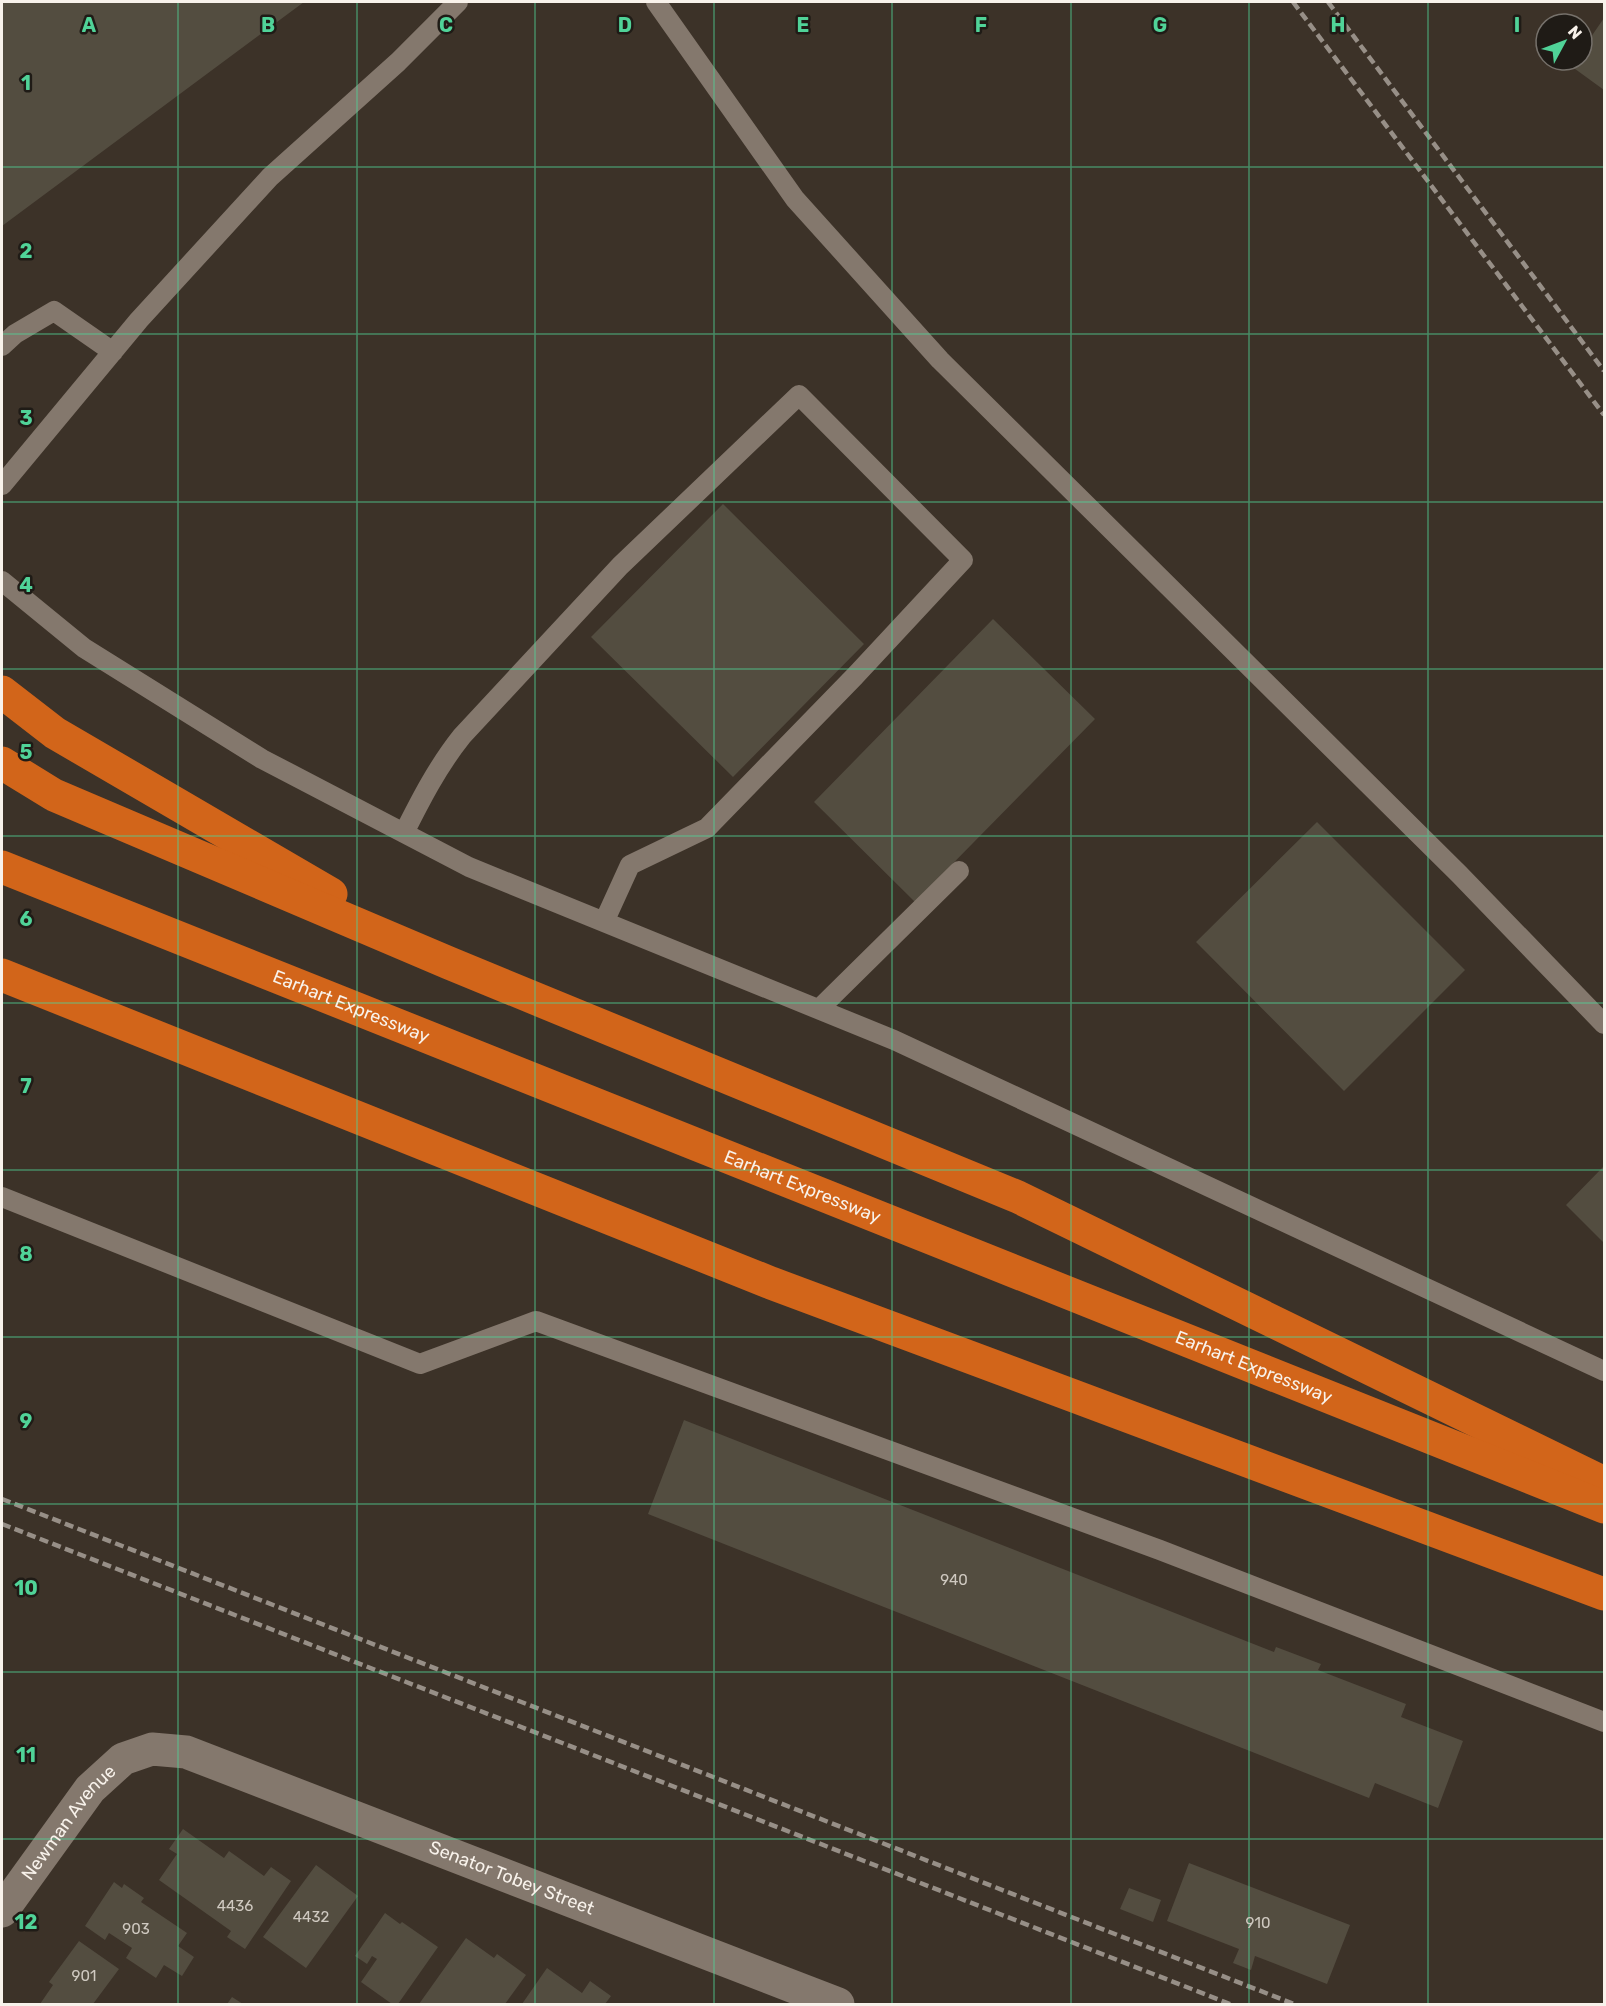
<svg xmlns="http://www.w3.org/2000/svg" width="1606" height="2006" font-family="Rubik,sans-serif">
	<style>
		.building { fill: #534d40 }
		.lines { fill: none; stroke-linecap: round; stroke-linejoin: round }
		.lane { stroke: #84786d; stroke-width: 20 }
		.street { stroke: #84786d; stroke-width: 33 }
		.highway { stroke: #d2651a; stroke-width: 33 }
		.rail { stroke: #978f87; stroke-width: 4.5; stroke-dasharray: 9 4.5; stroke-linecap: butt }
		.grid { fill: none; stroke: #50d398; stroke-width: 1.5; stroke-opacity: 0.55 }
		.labels { text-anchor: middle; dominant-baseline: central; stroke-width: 5; stroke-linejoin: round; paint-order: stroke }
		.number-label { font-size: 15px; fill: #cfc9c0 }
		.street-label { font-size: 18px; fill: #f8f2eb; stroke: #1f1b16 }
		.grid-label { font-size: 20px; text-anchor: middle; font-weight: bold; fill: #50d398; stroke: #1f1b16; stroke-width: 5; stroke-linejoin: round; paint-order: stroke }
	</style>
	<rect width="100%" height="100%" fill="#3c3228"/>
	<path class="building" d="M2,2h302l-302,224z
		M1604,18v72l-33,-24 4,-6h7v-10z
		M723,504l141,140 -131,133 -142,-140z
		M993,619l102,100 -180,183 -101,-100z
		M1317,822l148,148 -121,121 -148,-149z
		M1604,1166v77l-38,-38z
		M684,1420l590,232 2,-5 45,17 -3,6 88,34 -5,13 62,24 -25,67 -63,-25 -6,15 -721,-284z
		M183,1829l41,29 5,-7 35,25 7,-9 20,14 -46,68 -18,-12 4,-6 -72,-51 18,-26 -8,-5z
		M1189,1863l161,62 -23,59 -72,-28 -4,14 -18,-7 6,-14 -72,-28z
		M316,1865l42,31 -52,72 -43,-31z
		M114,1882l8,6 2,-4 20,14 -3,4 46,31 -9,13 16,11 -12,19 -18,-11 -8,13 -30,-20 6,-10 -23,-15 -4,7 -20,-14z
		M1129,1888l32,12 -8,22 -33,-13z
		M385,1913l15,11 2,-2 36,25 -40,57h-6l-31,-22 16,-23 -5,-3 -5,8 -12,-8z
		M466,1938l28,20 3,-4 29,21 -21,29h-86z
		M79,1941l40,28 -26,35h-53l13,-19 -4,-3z
		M547,1968l35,25 8,-12 21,15 -6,8h-83z
		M232,1997l11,7h-16z"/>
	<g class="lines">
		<path class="lane" d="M656,2l139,197 145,161 519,514 145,150
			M2,346l13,-12 39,-23 59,41
			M2,485l137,-165 131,-143 128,-115 60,-60
			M2,581l82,67 178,111 207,108 425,173 710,331
			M404,833c17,-34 34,-67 58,-97l158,-170 179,-171 164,165 -108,116 -148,152 -77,37 -26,57
			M819,1009l140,-138
			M2,1197l418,167 116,-43 624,229 444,172"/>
		<path class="street" id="s1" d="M2,1911l88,-122 33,-30 29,-10 34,3 652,252"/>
		<g class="highway">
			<path d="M2,692l53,41 276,161"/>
			<path d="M2,763l52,32 395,168 569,234 586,286"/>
			<path id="s2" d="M2,867l1602,640"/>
			<path d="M2,975l769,308 833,311"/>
		</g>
		<path class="rail" d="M1293,2l311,413
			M1328,2l276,369
			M2,1499l1292,505
			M2,1524l1228,480"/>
	</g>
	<path class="grid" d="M178,2v2002M357,2v2002M535,2v2002M714,2v2002M892,2v2002M1071,2v2002M1249,2v2002M1428,2v2002M2,167h1602M2,334h1602M2,502h1602M2,669h1602M2,836h1602M2,1003h1602M2,1170h1602M2,1337h1602M2,1504h1602M2,1672h1602M2,1839h1602"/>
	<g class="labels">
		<g class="number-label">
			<text x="954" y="1580">940</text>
			<text x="235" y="1906">4436</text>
			<text x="311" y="1917">4432</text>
			<text x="1258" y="1923">910</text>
			<text x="136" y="1929">903</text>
			<text x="84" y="1976">901</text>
		</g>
		<g class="street-label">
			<text stroke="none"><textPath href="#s2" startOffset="376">Earhart Expressway</textPath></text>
			<text stroke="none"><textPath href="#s2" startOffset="862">Earhart Expressway</textPath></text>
			<text stroke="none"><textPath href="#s2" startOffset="1348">Earhart Expressway</textPath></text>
			<text stroke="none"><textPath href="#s1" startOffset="111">Newman Avenue</textPath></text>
			<text stroke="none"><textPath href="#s1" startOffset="609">Senator Tobey Street</textPath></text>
		</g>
	</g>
	<g class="grid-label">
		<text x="89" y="32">A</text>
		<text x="268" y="32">B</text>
		<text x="446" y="32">C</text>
		<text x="625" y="32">D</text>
		<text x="803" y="32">E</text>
		<text x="981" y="32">F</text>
		<text x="1160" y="32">G</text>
		<text x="1338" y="32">H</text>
		<text x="1517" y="32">I</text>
		<text x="26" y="90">1</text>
		<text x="26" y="258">2</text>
		<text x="26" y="425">3</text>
		<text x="26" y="592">4</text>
		<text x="26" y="759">5</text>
		<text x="26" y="926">6</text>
		<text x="26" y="1093">7</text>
		<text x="26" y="1261">8</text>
		<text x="26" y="1428">9</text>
		<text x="26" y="1595">10</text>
		<text x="26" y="1762">11</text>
		<text x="26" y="1929">12</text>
	</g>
	<rect width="1606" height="2006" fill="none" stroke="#f8f2eb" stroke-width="6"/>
	<g transform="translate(1564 42) rotate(49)"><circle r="28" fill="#1f1b16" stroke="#76716b" stroke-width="1.5"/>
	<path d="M0-4.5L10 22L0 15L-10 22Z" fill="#50d398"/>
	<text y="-9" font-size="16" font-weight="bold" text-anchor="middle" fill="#f8f2eb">N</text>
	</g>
</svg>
